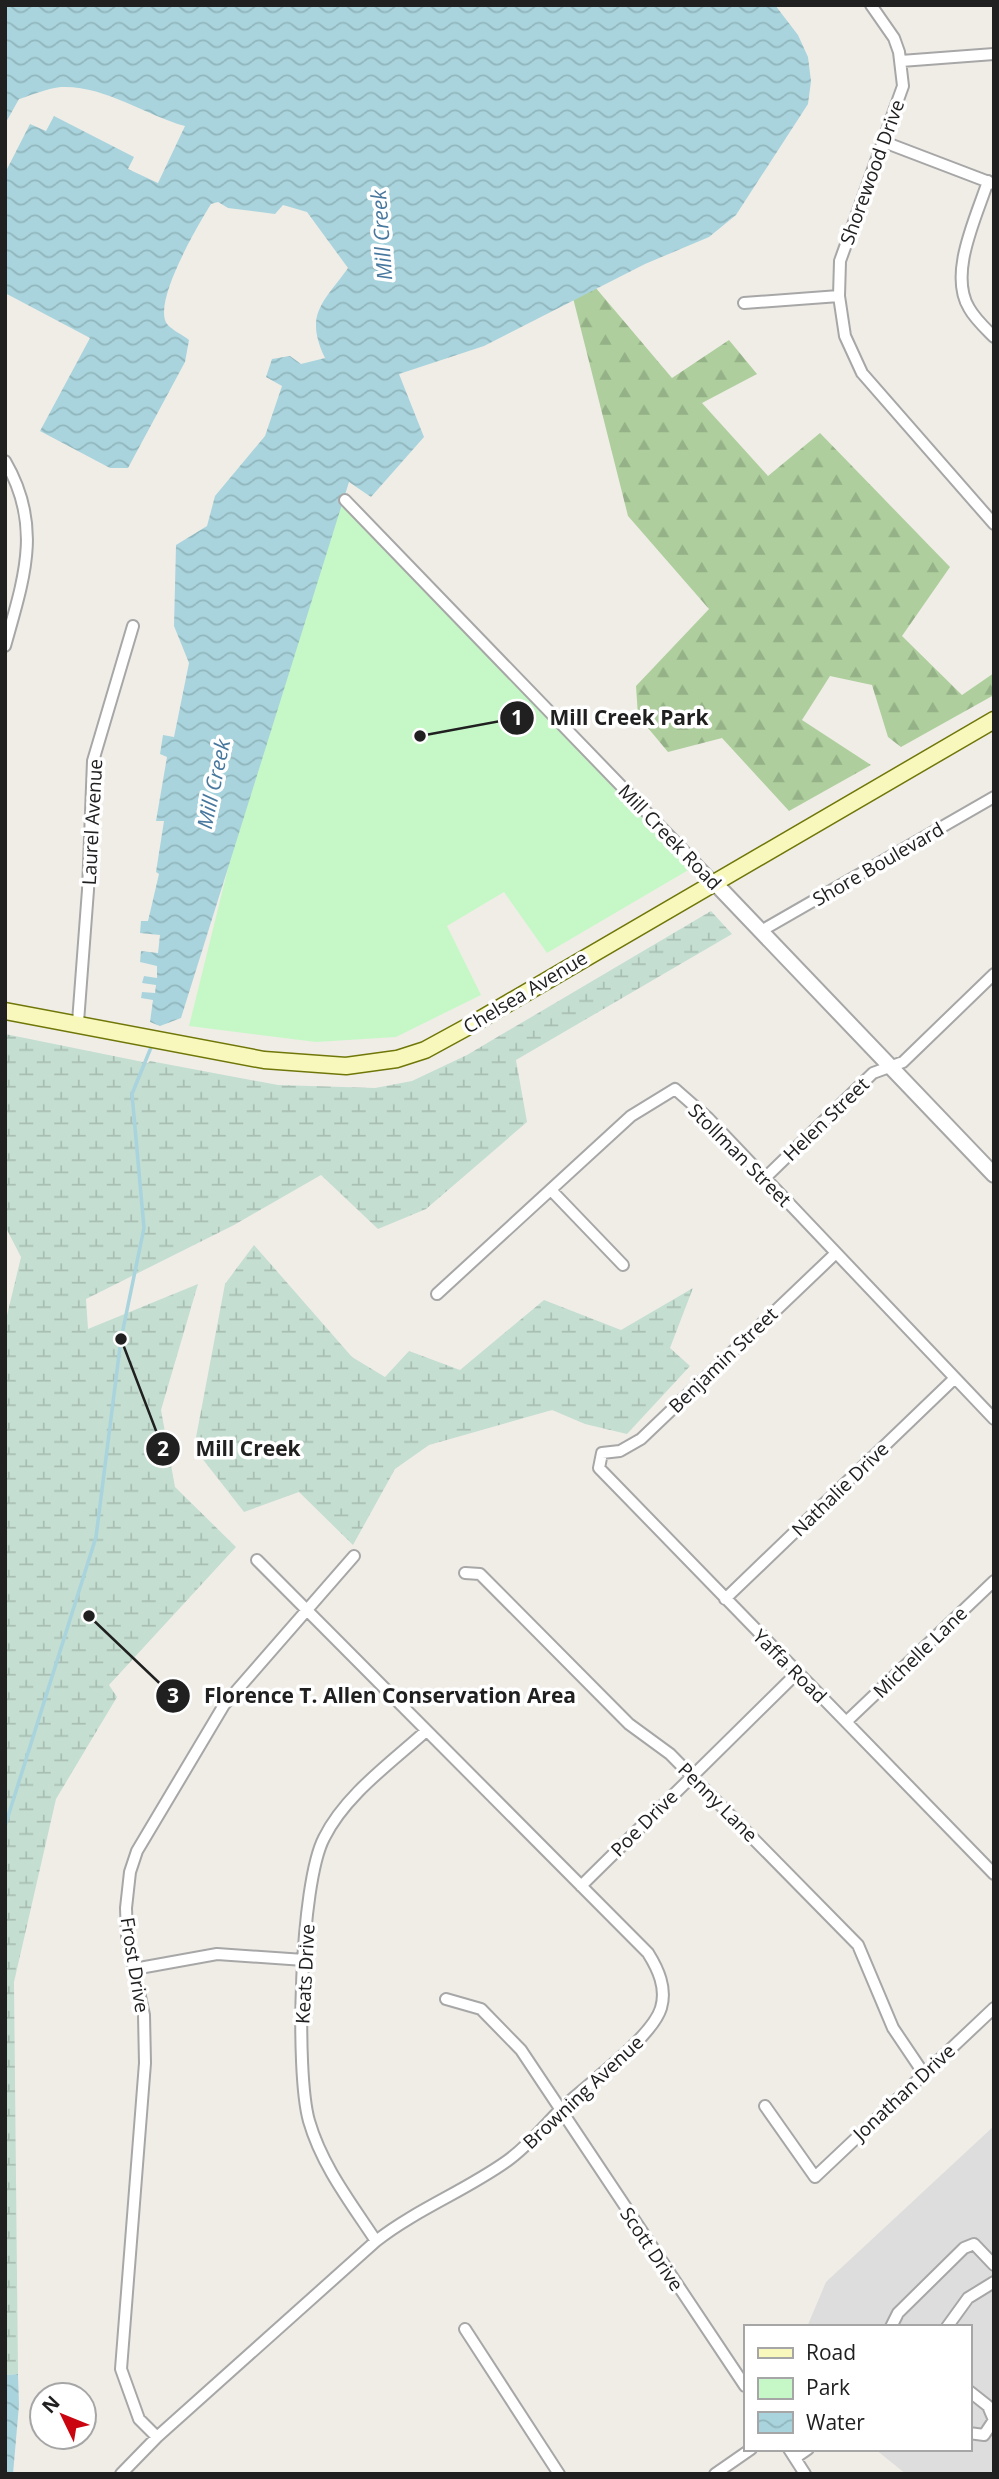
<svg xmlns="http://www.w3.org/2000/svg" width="999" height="2479" font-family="'Open Sans',sans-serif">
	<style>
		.residential { fill: #dedddd }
		.forest { fill: url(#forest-firs) }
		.wetland { fill: url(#wetland-marsh) }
		.park { fill: #c6f8c7 }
		.water { fill: url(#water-waves) }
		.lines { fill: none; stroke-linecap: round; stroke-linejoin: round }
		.stream { stroke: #a9d4dd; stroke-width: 3.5 }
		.minor-casing { stroke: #a7a7a7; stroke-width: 14 }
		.tertiary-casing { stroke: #a7a7a7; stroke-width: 18 }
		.secondary-casing { stroke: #707708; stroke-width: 19 }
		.minor { stroke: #fff; stroke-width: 10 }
		.tertiary { stroke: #fff; stroke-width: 14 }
		.secondary { stroke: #f8f8bd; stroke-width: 16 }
		.labels { text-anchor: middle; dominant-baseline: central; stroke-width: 7; stroke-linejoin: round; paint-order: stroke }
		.street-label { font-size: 19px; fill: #202020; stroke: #fff }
		.water-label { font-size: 21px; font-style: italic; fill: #48789e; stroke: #fff }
		.leader { fill: none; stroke: #202020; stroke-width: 2.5 }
		.callout-dot { fill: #202020; stroke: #fff; stroke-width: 2.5 }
		.mark-label { font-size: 21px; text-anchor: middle; font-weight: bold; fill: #fff }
		.callout-label { font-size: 21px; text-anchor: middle; font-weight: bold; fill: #202020; stroke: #fff; stroke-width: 7; stroke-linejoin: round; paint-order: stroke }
	</style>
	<defs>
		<pattern id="forest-firs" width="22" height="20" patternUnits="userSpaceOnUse" patternTransform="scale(1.75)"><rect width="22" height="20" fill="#aecf9d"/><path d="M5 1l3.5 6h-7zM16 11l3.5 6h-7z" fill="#95b187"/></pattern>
		<pattern id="wetland-marsh" width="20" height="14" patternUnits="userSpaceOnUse" patternTransform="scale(1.75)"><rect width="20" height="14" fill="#c4ded1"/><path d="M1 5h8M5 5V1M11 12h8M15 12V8" fill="none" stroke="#a8beb3"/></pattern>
		<pattern id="water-waves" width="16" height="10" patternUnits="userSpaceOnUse" patternTransform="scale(1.75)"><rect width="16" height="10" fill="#a9d4dd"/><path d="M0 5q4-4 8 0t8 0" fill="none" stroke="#91b6bd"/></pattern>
	</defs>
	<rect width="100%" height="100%" fill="#f0ede7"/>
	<path class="residential" d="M994,2126v348h-88l-31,-25h94v-122h-162l19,-45z"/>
	<path class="forest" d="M595,287l77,91 57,-38 28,34 -55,29 66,73 52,-43 130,134 -48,69 60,59 32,-22v22l-93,52 -13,-10 -16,-52 -42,-9 -28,44 69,45 -82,46 -67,-73 -54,14 -30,-36 -2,-30 73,-77 -81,-93 -55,-218z"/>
	<path class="wetland" d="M711,911l21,23 -216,126 11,62 -101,87 -48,20 -57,-54 -87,50 -148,74 2,30 110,-45 -37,126 14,77 61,60 -127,138 8,12 -61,102 -42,183 4,392 -13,1v-1051l16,-67 -16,-31v-192l143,29 2,-2 128,24 97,3 37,-7 55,-26z
		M254,1245l98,112 33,20 24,-26 51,19 84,-70 77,30 72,-42 -23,60 20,18 -63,68 -42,-10 -33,-14 -123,35 -34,24 -42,76 -54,-53 -55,20 -50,-64 31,-164z"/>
	<path class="park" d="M340,492l362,370 -155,91 -43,-61 -57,34 34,69 -85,42 -80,5 -127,-16 103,-417z"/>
	<path class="water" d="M5,5h770l23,30 10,22 3,24 -3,23 -72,111 -27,22 -64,27 -161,82 -85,28 25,63 -53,60 -22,-15 -168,536 -21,8 -10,-4 3,-22 -12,-2 1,-6 13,1 1,-8 -14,-2 2,-7 13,2v-12l-17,-4 1,-11 17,2 2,-18 -20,-2 1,-12h7l11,-47 -3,-2 8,-51h-8l11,-64 -7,-3 3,-19 11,2 15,-74 -15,-37 2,-81 31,-19 8,-30 50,-60 17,-50 -16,-9 6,-18 18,-3 11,8 24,-6c-21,-44 -2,-55 23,-90l-41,-56 -24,-7 -8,9 -47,-6 -10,-6 -7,2c-13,21 -59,99 -44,120 5,6 16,11 22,16l-4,22 -57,106h-18l-70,-37 50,-93 -85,-45v-120l25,-49 16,7 8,-15 80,41 -6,12 30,14 27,-57c-40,-11 -81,-41 -124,-39 -13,1 -29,8 -42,12l-14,25z
		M18,2374l1,31 -6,69h-8v-99z"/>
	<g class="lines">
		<path class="stream" d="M5,1826l91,-289 25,-198 23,-111 -12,-134 20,-49"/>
		<defs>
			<path id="minor" d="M871,5l23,33 5,14 4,34 -63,175 -1,35 6,40 17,37 132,151
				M901,61l93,-7
				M884,142l110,42
				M988,181c-11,35 -40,92 -19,127 6,11 16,20 25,29
				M744,303l95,-7
				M5,461c38,65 19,117 0,185
				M345,500l368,381
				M761,931l233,-134
				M78,1022l10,-132 5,-129 40,-135
				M765,1178l108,-105 30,-11 91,-88
				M551,1190l72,75
				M836,1253l-195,186 -21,12 -18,2 -3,15 395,406
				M437,1294l194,-178 44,-27 33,29 286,301
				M465,1573l15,1 149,150 41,30 188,191 35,83 31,46
				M725,1599l230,-221
				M846,1722l148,-141
				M581,1886l216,-213
				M134,1969l83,-15 87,6
				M446,1999l35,10 40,41 224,336
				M765,2106l50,71 179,-169
				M376,2241c-25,-38 -54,-75 -67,-120 -14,-50 -9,-237 15,-283 21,-43 68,-76 102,-107
				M891,2327l7,-14 66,-65 10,-4 20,21
				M947,2327l21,-29 26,-16
				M465,2329l94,145
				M969,2391l19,15 6,14 -10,15 -15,-2
				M157,2437l-18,-18 -18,-50 24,-306 -1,-48 -17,-79 -1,-28 4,-36 7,-21 87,-146 130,-149
				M789,2449l16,25
				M795,2458l13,-9
				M121,2474l36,-37 219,-196c41,-32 89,-50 131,-80 21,-15 36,-34 54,-52 24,-23 91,-71 100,-101 6,-20 -3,-39 -13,-55l-391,-393
				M715,2474l36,-25"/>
			<path id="tertiary" d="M713,881l281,294"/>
			<path id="secondary" d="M5,1011l259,49 82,6 51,-7 28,-9 44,-24 525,-306"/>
		</defs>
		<use href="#minor" class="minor-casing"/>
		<use href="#tertiary" class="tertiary-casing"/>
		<use href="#secondary" class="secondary-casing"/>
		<use href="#minor" class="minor"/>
		<use href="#tertiary" class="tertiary"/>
		<use href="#secondary" class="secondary"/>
	</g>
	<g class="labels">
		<g class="street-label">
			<text transform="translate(872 172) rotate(-70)">Shorewood Drive</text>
			<text transform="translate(92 822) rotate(-87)">Laurel Avenue</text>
			<text transform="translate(670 837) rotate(46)">Mill Creek Road</text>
			<text transform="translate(878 864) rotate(-30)">Shore Boulevard</text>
			<text transform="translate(525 992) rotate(-31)">Chelsea Avenue</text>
			<text transform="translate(826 1119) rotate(-44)">Helen Street</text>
			<text transform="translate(740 1155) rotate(45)">Stollman Street</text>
			<text transform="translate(723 1360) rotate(-44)">Benjamin Street</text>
			<text transform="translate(840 1489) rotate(-44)">Nathalie Drive</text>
			<text transform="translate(920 1652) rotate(-44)">Michelle Lane</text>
			<text transform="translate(790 1666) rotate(45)">Yaffa Road</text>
			<text transform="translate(718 1802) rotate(45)">Penny Lane</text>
			<text transform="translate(644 1823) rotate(-45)">Poe Drive</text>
			<text transform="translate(135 1965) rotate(81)">Frost Drive</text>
			<text transform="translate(305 1974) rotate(-87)">Keats Drive</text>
			<text transform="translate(583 2092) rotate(-43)">Browning Avenue</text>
			<text transform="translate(904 2092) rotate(-43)">Jonathan Drive</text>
			<text transform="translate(652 2249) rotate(56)">Scott Drive</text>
		</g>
		<g class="water-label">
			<text transform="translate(381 235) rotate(-94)">Mill Creek</text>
			<text transform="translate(213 784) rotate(-78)">Mill Creek</text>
		</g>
	</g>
	<path class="leader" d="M420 736L517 718M121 1339L163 1449M89 1616L173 1696"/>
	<g class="callout-dot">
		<circle cx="420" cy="736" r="7"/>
		<circle cx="121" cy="1339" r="7"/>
		<circle cx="89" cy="1616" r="7"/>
		<circle cx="517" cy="718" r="18"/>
		<circle cx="163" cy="1449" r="18"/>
		<circle cx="173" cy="1696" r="18"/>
	</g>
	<g class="mark-label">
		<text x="517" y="725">1</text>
		<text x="163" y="1456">2</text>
		<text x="173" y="1703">3</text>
	</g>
	<g class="callout-label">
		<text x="629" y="725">Mill Creek Park</text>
		<text x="248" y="1456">Mill Creek</text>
		<text x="390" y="1703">Florence T. Allen Conservation Area</text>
	</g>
	<rect width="999" height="2479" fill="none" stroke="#202020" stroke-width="14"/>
	<rect x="744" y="2325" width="228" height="126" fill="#ffffff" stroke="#a6a6a6" stroke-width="2"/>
	<rect x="758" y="2348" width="35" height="10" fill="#f8f8bd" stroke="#a6a6a6" stroke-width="2"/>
	<text x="806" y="2360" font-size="21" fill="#202020">Road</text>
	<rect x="758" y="2378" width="35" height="21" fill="#c6f8c7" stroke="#a6a6a6" stroke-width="2"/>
	<text x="806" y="2395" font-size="21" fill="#202020">Park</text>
	<rect x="758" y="2412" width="35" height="21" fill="url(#water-waves)" stroke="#a6a6a6" stroke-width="2"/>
	<text x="806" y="2430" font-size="21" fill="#202020">Water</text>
	<g transform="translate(63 2416) rotate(313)"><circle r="33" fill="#ffffff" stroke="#a6a6a6" stroke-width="2"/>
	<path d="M0-5L12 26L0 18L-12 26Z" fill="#cb050f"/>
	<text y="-10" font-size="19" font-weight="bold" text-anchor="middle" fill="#202020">N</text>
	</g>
</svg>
